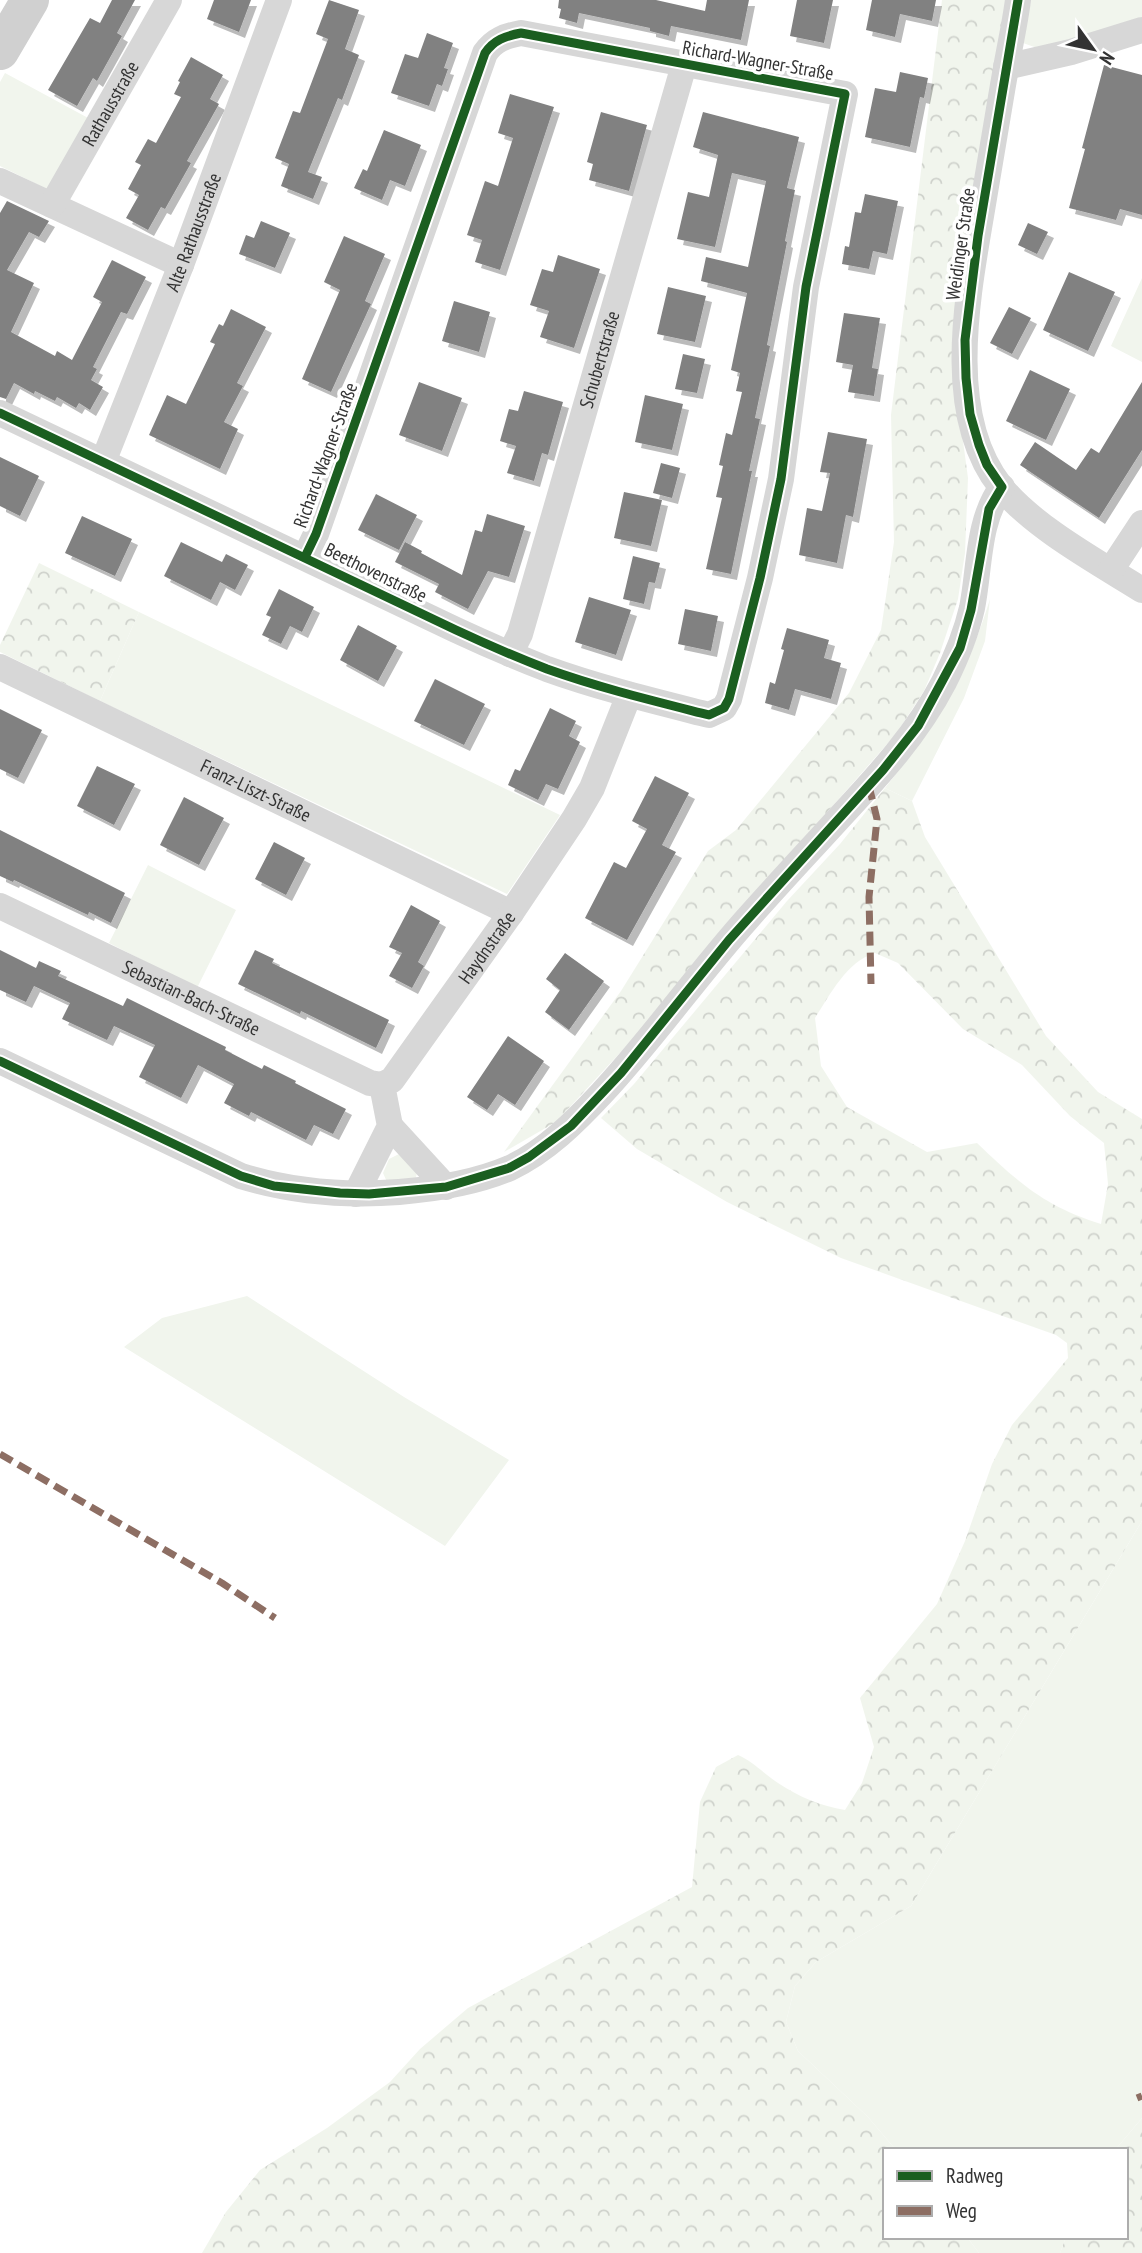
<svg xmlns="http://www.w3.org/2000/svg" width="1142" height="2253" font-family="'PT Sans Narrow',sans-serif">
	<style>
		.grass { fill: #f1f5ed }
		.forest { fill: url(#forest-crowns); fill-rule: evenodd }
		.building { fill: #818181; filter: url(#shadow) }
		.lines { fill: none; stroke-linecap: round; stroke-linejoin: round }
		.street { stroke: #d7d7d7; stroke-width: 26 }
		.secondary { stroke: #d0d0d0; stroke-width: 38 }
		.quiet { stroke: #8d6e63; stroke-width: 7; stroke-dasharray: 14 7; stroke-linecap: butt }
		.cycleway-casing { stroke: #fff; stroke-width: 13 }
		.cycleway { stroke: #1b5e20; stroke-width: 9 }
		.labels { text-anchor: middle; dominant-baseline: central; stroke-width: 7; stroke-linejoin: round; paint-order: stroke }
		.street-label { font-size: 19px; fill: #333; stroke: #fff }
	</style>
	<defs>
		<pattern id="forest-crowns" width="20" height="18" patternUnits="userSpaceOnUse" patternTransform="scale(1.75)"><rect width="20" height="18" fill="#f1f5ed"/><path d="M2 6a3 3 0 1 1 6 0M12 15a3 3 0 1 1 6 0" fill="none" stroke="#cfd2cc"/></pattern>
		<filter id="shadow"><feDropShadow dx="6" dy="6" stdDeviation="0" flood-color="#0004"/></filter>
	</defs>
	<rect width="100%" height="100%" fill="#fff"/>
	<path class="grass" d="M1031,0h111v23l-102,26 -17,-6z
		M5,73l85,46 -43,70 -47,-23v-84z
		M1142,278v84l-31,-16z
		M990,599l-5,42 -21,57 -52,103 -27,-13c51,-64 81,-110 105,-189z
		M139,612l421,203 -53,79 -407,-193z
		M148,865l88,45 -39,78 -88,-45z
		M399,1154l19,15 -3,12 -28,1 -4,-9 6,-14z
		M247,1296l157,101 105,63 -64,86 -321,-199 38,-29z
		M1142,1521v597l-27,32h-219l-28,-33 -70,-66 -12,-29 9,-36 21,-24 95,-56z
		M967,2237h99l-6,16h-81z"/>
	<path class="forest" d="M942,0h68l-52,404 10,74 -3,75 -7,46 -18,54 -16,38 -28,43 -81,92 -161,190 -98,106 -52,30 117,-161 87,-140 28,-21 113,-137 32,-63 13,-88 -3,-127z
		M39,563l100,49 -39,89 -100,-49v-7z
		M885,788l27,13 13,36 121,199 52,56 44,27v402l-231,385 -95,56 -21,24 -9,36 12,29 70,66 28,33h-11v87h82l12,16h-777l24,-41 34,-42 67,-42 63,-46 30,-33 48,-41 224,-121 8,-85 16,-35 22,-12c16,7 26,19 40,28 21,14 43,23 67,27l17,-27 12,-36 -14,-49 77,-94 28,-63 27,-77 20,-39 56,-67 -1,-15 -11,-8 -215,-77 -114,-56 -90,-53 -36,-31 33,-34 153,-183 53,-57zM875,953l23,10 65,66 59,36 48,51 34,27 4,41 -7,40c-57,-18 -82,-41 -124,-81l-50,9 -80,-45 -26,-41 -6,-48c15,-23 32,-57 60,-65z
		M1142,2118v135h-82l6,-16h60v-87h-11z"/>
	<path class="building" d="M112,0h23l-18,33 5,3 -25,45 -4,-3 -16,28 -29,-16 42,-72 10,5z
		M214,0h37l-12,32 -32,-13z
		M329,0l30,10 -14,39 14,6 -17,45 -4,-2 -30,74 14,5 -9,22 -32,-13 8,-22 -14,-6 18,-47 7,2 28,-74 -12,-5z
		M559,0h97l49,11 2,-11h42l-8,40 -70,-14 -2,10 -19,-5v-3l-71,-15 -2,10 -18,-5 2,-9 -3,-1z
		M797,0h36l-9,43 -34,-7z
		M872,0h64l-4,21 -32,-7 -5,23 -29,-7z
		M427,33l26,10 -9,25 4,1 -6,17 -5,-2 -8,22 -38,-13 14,-39 13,4z
		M191,57l32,18 -13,24 9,5 -32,57 4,2 -26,46 -4,-2 -13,23 -22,-12 13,-23 -11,-6 13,-24 -6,-3 13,-23 8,4 25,-46 -7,-3 6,-12 -2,-1z
		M1104,65l38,10v140l-22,-6 -4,11 -47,-12 16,-59 -3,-1z
		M900,72l28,6 -4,20 -4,-1 -10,50 -45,-10 10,-49 21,4z
		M510,94l44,13 -54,163 -25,-8 7,-22 -15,-5 18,-54 13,5 15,-48 -15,-5z
		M601,112l46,13 -18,66 -40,-11 4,-16 -6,-2z
		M703,112l96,25 -12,51 8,2 -10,51 2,1 -20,103 3,1 -15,72 5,1 -11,52h3l-21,103 -25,-5 16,-71 -6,-1 7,-31 -4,-1 7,-32 6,2 10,-43 -6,-1 4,-18 -9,-3 16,-77 -46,-12 5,-24 42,10 18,-86 -34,-8 -17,74 -38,-8 11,-47 21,5 9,-42 -25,-8z
		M384,130l37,15 -16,41 -15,-6 -8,20 -28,-12 9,-19 4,2z
		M865,194l33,7 -11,53 -14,-3 -4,18 -27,-5 3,-18 4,1 6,-35 6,1z
		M7,201l42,20 -10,16 -10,-5 -22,38 27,13 -23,49 44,24 2,-5 15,9 30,-58 -9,-5 19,-37 34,17 -19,37 -6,-2 -28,55 4,2 -6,11 12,7 -13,23 -11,-7 -3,5 -19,-11 -2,4 -20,-10 -1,3 -20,-11 -8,16 -6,-2v-184z
		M261,221l29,12 -15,35 -36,-14 7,-19 8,3z
		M1028,223l20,9 -11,22 -19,-9z
		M344,236l41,18 -20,47 6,3 -40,88 -29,-13 38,-89 -16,-8z
		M558,255l42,14 -26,79 -34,-11 9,-26 -19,-6 12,-36 11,3z
		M1069,272l46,20 -27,59 -45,-21z
		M668,287l38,9 -11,46 -38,-8z
		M454,301l36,11 -11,40 -37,-11z
		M1009,307l22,11 -19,36 -22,-11z
		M231,309l35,18 -29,56 6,3 -19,36 14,7 -18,40 -71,-34 18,-40 19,9 29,-60 -5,-2 9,-18 4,2z
		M844,313l36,5 -8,50 6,1 -4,27 -26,-4 5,-27 -17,-3z
		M683,354l22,5 -8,34 -22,-4z
		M1030,370l40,19 -24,51 -40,-19z
		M419,382l43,16 -20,53 -43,-16z
		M1142,382v68l-43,68 -79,-53 15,-23 41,28 15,-22 8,5z
		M524,391l39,11 -15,53 -6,-2 -8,28 -27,-8 9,-27 -16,-5 9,-32 9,2z
		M645,395l38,9 -11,46 -37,-8z
		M828,432l39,7 -14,78 -7,-2 -9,48 -38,-8 8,-47 15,3 8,-38 -10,-1z
		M0,457l39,19 -19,40 -20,-10z
		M661,463l19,5 -8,30 -19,-5z
		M624,492l38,8 -11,46 -37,-8z
		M376,494l41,21 -18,35 -41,-20z
		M487,514l38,12 -16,51 -21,-6 -20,38 -33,-17 4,-8 -44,-22 10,-20 17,9 -1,2 41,22 13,-45 7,2z
		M82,516l50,23 -17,37 -50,-23z
		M181,542l41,20 4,-8 22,11 -13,25 -15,-8 -9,18 -47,-24z
		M633,556l27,7 -5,20 -6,-1 -5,22 -21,-5z
		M279,589l35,18 -12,25 -12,-6 -9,18 -19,-9 9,-18 -5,-2z
		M589,597l42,13 -15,45 -41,-13z
		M685,609l33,7 -7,35 -33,-7z
		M358,625l39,21 -19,35 -38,-21z
		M787,628l42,12 -5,18 17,5 -10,36 -36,-10 -6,21 -24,-7 5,-21 5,2 9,-34 -3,-1z
		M435,679l50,25 -21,41 -50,-24z
		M550,708l26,13 -7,15 11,6 -22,47 -12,-5 -8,16 -30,-15 7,-16 5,2z
		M0,709l42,21 -24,48 -18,-9z
		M97,766l38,18 -21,41 -37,-19z
		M655,776l34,17 -27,52 14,7 -49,88 -42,-22 29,-56 12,6 21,-39 -15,-8z
		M184,797l40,21 -25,47 -39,-20z
		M0,830l125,63 -14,30 -22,-11 -1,3 -74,-35 -1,2 -13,-6z
		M274,842l31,16 -19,37 -31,-16z
		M411,905l29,16 -22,41 6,4 -12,22 -23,-12 13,-23 -13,-6z
		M0,950l36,18 3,-7 22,10 -3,5 65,30 4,-8 99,49 -1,3 37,19 2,-4 32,16 -1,2 51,26 -13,25 -19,-9 -8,15 -55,-28 -2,4 -25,-13 10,-19 -36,-19 -17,33 -42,-21 16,-32 -41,-19 -7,14 -45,-21 8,-16 -36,-17 -8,16 -26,-12z
		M255,950l19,9 -2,4 117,57 -13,28 -75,-37 -1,3 -62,-30z
		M565,953l39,28 -35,49 -24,-18 15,-22 -14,-11z
		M508,1036l36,25 -29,44 -17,-11 -11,16 -20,-13z"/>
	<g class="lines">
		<g class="street">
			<path d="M1018,0c-3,23 -8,45 -12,68 -8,45 -15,90 -23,136 -14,85 -41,209 18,283 32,40 98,76 141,103"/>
			<path d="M1006,67l65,-15 71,-22"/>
			<path d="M0,181l181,84"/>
			<path id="s1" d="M52,205l117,-205"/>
			<path d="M0,413l456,217c30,14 60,27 91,39 53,19 107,32 162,46l15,-7 5,-9 31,-121 21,-99 25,-192 39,-193 -324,-61c-16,3 -27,7 -36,20l-169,481 -11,23"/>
			<path id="s2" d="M103,462l78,-197 98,-265"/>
			<path d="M1111,570l31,-47"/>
			<path id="s3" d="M510,654l10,-20 164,-569"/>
			<path id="s4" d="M0,667l511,246"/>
			<path id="s5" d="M0,906l370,177 12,2"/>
			<path d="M0,1061l241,115c52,16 104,20 158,16 37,-3 76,-9 111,-24 36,-17 65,-46 92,-75 52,-56 95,-118 146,-175 30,-34 61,-67 92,-101 39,-42 77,-83 104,-135 12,-24 22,-48 28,-74 8,-40 5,-87 30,-121"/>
			<path d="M390,1126l56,61"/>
			<path id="s6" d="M356,1194l34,-68 -8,-41 10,-5 119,-167 63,-94 18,-31 37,-93"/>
		</g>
		<path class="secondary" d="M0,51l30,-51"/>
		<path class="quiet" d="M869,786l8,33 -8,78 2,87
			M0,1454l222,129 53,35
			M1137,2098l5,-2"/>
		<defs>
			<path id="cycleway" d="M0,413l456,217c30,14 60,27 91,39 53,19 107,32 162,46l15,-7 5,-9 31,-121 21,-99 25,-192 39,-193 -324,-61c-16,3 -27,7 -36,20l-169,481 -11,23
				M0,1061l241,115 33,10 66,7 29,1 77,-7 63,-19 20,-11 42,-31 50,-53 108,-133 154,-170 35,-44 42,-78 11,-38 18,-101 13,-22 -15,-22 -8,-20 -9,-31 -4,-36 -1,-38 13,-104 40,-236"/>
		</defs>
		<use href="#cycleway" class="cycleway-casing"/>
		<use href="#cycleway" class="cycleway"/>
	</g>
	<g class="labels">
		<g class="street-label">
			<text transform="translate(758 60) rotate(10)">Richard-Wagner-Straße</text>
			<text stroke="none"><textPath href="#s1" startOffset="117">Rathausstraße</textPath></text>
			<text stroke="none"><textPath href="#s2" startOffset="247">Alte Rathausstraße</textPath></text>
			<text transform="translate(960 244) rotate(-82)">Weidinger Straße</text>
			<text stroke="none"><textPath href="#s3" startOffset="308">Schubertstraße</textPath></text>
			<text transform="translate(325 455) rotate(-70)">Richard-Wagner-Straße</text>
			<text transform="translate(376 572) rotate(26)">Beethovenstraße</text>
			<text stroke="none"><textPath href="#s4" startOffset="284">Franz-Liszt-Straße</textPath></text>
			<text stroke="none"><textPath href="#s6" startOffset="292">Haydnstraße</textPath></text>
			<text stroke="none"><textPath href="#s5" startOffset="212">Sebastian-Bach-Straße</textPath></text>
		</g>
	</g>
	<rect x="883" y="2148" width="245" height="91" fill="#ffffff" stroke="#adadad" stroke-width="2"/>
	<rect x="897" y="2171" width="35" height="10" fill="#1b5e20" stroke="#adadad" stroke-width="2"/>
	<text x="946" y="2183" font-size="21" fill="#333333">Radweg</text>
	<rect x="897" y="2206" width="35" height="10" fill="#8d6e63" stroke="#adadad" stroke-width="2"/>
	<text x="946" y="2218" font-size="21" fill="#333333">Weg</text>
	<g transform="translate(1093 49) rotate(123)" stroke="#ffffff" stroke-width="5" paint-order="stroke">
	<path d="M0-5L12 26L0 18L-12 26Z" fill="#333333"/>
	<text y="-10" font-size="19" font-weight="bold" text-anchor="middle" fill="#333333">N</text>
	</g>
</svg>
